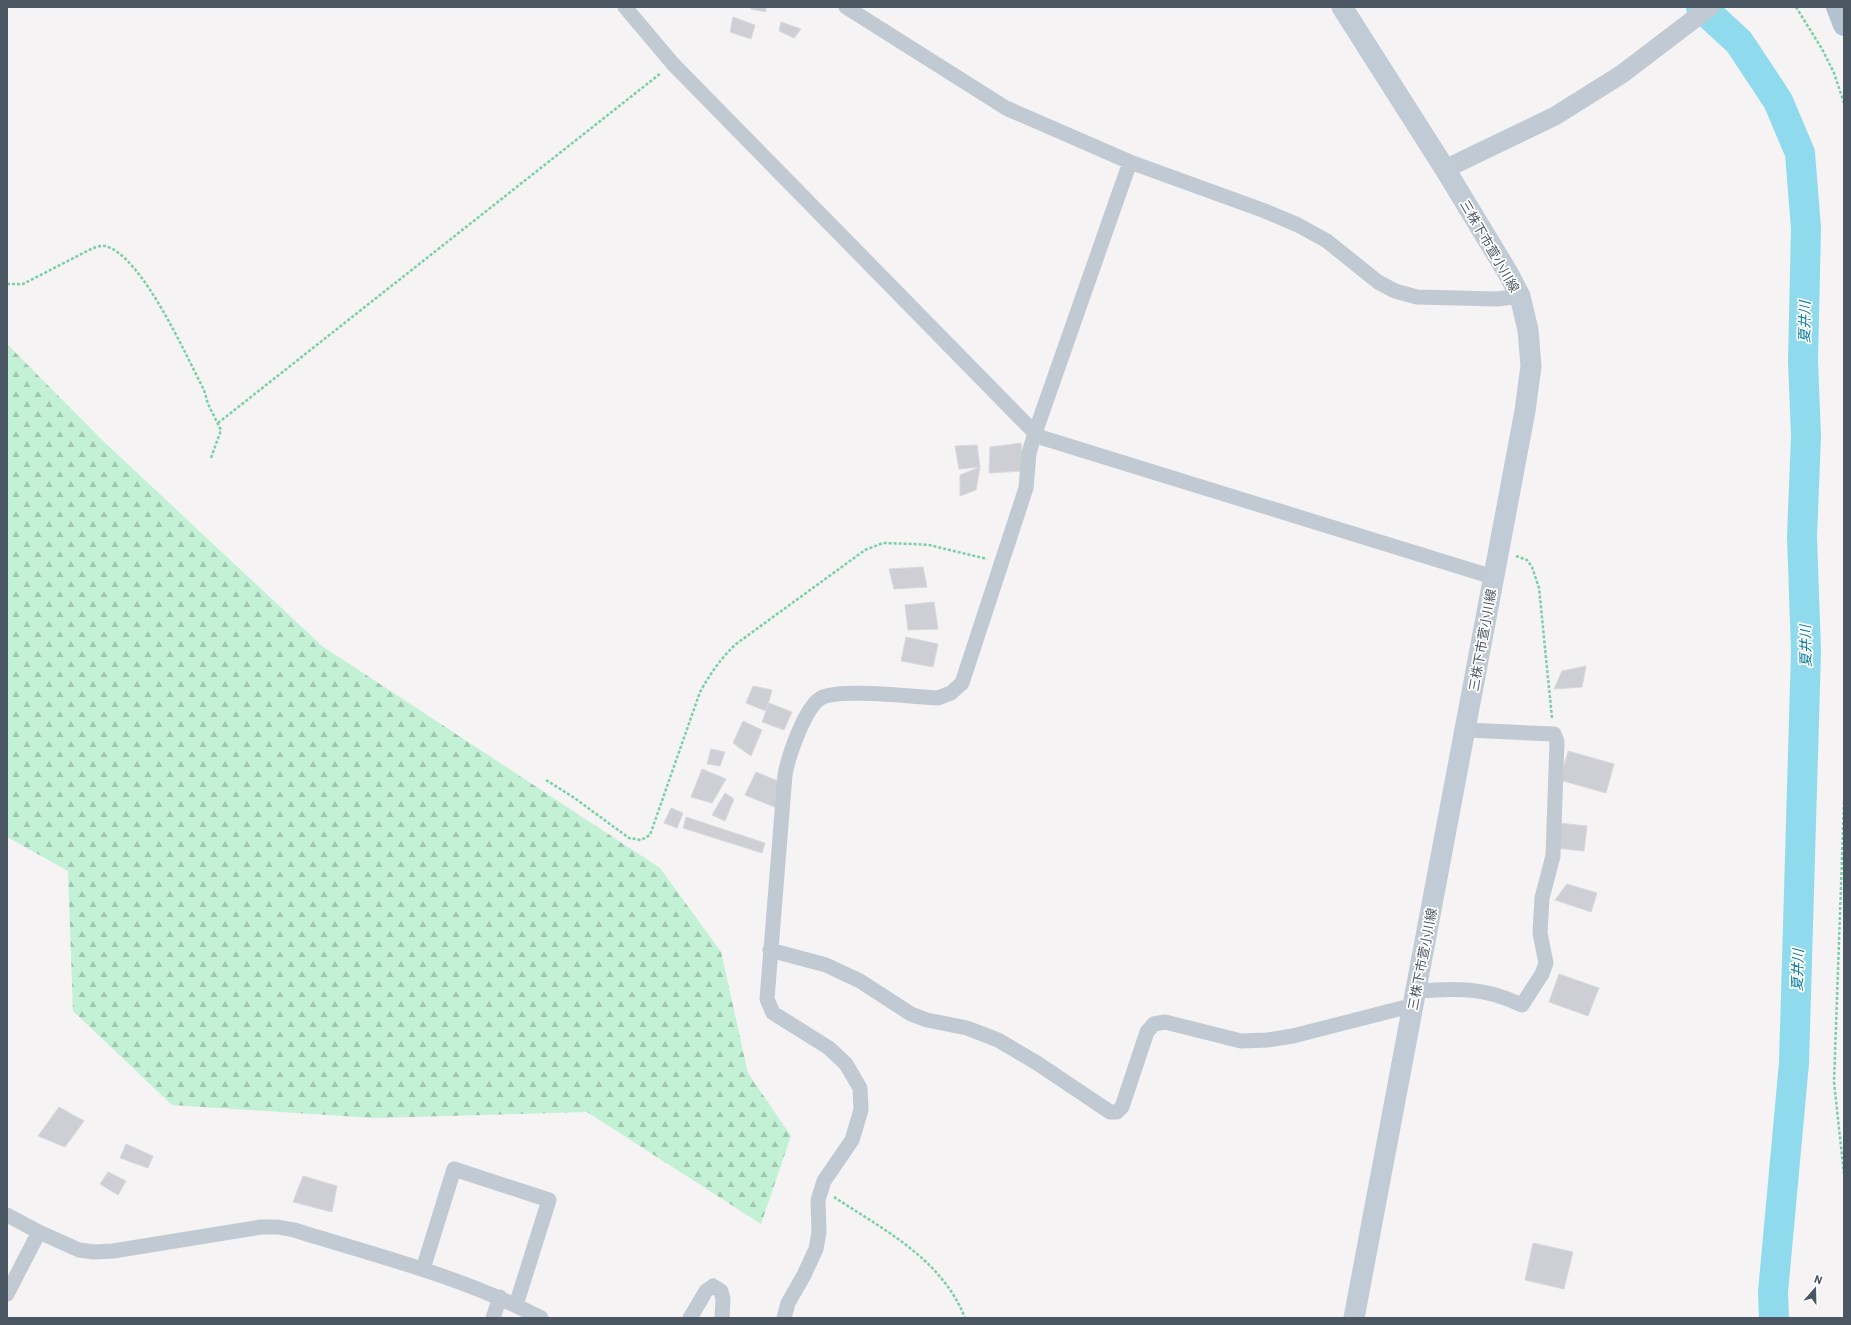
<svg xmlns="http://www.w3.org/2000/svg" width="1851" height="1325" font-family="Barlow,'Noto Sans JP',sans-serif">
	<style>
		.forest { fill: url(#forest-firs) }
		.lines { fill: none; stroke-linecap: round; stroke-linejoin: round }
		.river { stroke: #90daee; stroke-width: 30 }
		.building { fill: #cdcfd5; stroke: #d7d9de }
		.path { stroke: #7ad0a6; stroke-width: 2.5; stroke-dasharray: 3 2; stroke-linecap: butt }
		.minor { stroke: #c1cad2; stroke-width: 15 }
		.tertiary { stroke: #c1cad2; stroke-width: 19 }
		.secondary { stroke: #c1cbd6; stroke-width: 21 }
		.primary { stroke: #b3c2d1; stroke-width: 22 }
		.labels { text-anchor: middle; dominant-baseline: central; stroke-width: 3.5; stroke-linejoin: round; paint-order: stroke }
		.street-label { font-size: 13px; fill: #4a5661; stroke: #fff }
		.water-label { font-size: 14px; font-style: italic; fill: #0c7c9b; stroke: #fff }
	</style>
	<defs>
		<pattern id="forest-firs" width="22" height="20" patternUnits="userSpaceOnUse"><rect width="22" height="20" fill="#c3f1d5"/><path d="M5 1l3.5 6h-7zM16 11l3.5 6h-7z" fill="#a0c6b0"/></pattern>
	</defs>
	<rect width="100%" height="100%" fill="#f5f3f3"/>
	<path class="forest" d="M7,344l94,95 221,207 338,222 61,84 27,121 43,63 -30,88 -174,-112 -212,6 -203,-13 -99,-94 -5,-140 -61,-34z"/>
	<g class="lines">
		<path class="river" d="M1701,7l38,35 39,59 22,52 6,75 -3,133 3,75 -4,101 4,114 -12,412 -21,229 1,26"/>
	</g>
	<path class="building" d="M750,7h16v5l-15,-3z
		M733,17l22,8 -4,14 -21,-7z
		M781,22l20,7 -7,9 -15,-7z
		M1021,443l2,28 -34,2 1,-26z
		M977,445l3,22 -21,2 -4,-23z
		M980,467l-4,23 -16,6v-21z
		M923,567l4,20 -33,2 -5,-20z
		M934,602l4,27 -30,1 -3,-25z
		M906,637l32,7 -5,23 -32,-6z
		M1586,666l-4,21 -28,2 8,-18z
		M753,686l19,4 -6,21 -20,-8z
		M769,703l23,9 -8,18 -22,-8z
		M743,721l19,9 -11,26 -18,-13z
		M711,749l14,3 -5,14 -13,-2z
		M1568,751l46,13 -8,29 -46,-13z
		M702,769l24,10 -14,24 -21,-6z
		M756,772l27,11 -6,25 -32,-13z
		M725,793l9,6 -9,22 -13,-6z
		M671,808l12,5 -6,15 -13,-5z
		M686,817l79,26 -3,10 -79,-25z
		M1559,823l28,3 -3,25 -28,-3z
		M1567,884l30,9 -6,19 -36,-12z
		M1559,974l40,14 -11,28 -39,-14z
		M59,1107l25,14 -19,26 -27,-11z
		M126,1144l27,12 -5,12 -28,-10z
		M108,1172l18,9 -8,14 -18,-11z
		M303,1176l34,10 -5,26 -39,-10z
		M1533,1243l40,9 -9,37 -39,-9z"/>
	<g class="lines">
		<path class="path" d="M1796,7l26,42 12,24 10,30
			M7,284h16l70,-36c4,-1 9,-3 12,-2 37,9 81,110 99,144l4,14 13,26 -10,28
			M218,423l443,-350
			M1516,556l11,4 5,7 7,21 13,130
			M546,780l27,17 56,41 12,2 9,-5 50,-143c10,-18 21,-34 36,-48l129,-94 18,-7 31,1 15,1 58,14
			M1844,802l-10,280 10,92
			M834,1197c50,33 108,62 131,121"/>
		<path class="minor" d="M625,7l48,57 362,369 8,5 450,139
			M846,7l160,101 124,54 135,49 33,14 29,16 51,41 17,9 22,6 80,2 23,-3
			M770,950l56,15 34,16 51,33 16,6 40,8 31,12 39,23 73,49h7l5,-5 25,-75 7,-8 11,-2 76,19 26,-1 26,-4 121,-31
			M1416,991c41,-3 68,-4 106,14l20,-31 4,-11 -6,-30 2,-35 11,-42 4,-114 -3,-8 -89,-4
			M7,1215l32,17 -32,62
			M39,1232l40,18 15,2 19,-1 148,-24h17l16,3c84,26 169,47 247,88
			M423,1269l31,-100 95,31 -33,105
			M493,1318l7,-21
			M690,1318l16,-27 7,-5 8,5 2,8 -1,19
			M784,1318l4,-15 16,-28 12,-26 3,-17 -1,-32 6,-19 28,-41 9,-30 -1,-22 -14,-24 -17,-16 -56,-35 -6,-14 18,-224c3,-18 20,-68 36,-77 18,-10 93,-1 117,0l13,-5 11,-10 64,-195 3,-35 6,-20 95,-271"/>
		<path class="tertiary" d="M1445,169l110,-53 67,-42 88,-67"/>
		<path class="secondary" d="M1342,7l103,162 63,104 12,23 8,34 3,36 -6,45 -171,907"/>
		<path class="primary" d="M1837,7l7,18"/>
	</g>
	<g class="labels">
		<g class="street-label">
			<text transform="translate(1490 246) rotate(60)">三株下市萱小川線</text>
			<text transform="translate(1482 640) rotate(-80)">三株下市萱小川線</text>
			<text transform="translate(1422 959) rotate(-79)">三株下市萱小川線</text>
		</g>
		<g class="water-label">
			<text transform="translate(1804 322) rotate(-89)">夏井川</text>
			<text transform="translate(1805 646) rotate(-91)">夏井川</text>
			<text transform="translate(1797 970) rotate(-88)">夏井川</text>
		</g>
	</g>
	<rect width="1851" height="1325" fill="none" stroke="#4a5661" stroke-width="16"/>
	<g transform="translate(1815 1289) rotate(20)" stroke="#ffffff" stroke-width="3" paint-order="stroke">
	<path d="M0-3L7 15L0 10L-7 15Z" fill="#4a5661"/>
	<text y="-6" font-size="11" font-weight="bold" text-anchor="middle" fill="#4a5661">N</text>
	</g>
</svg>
